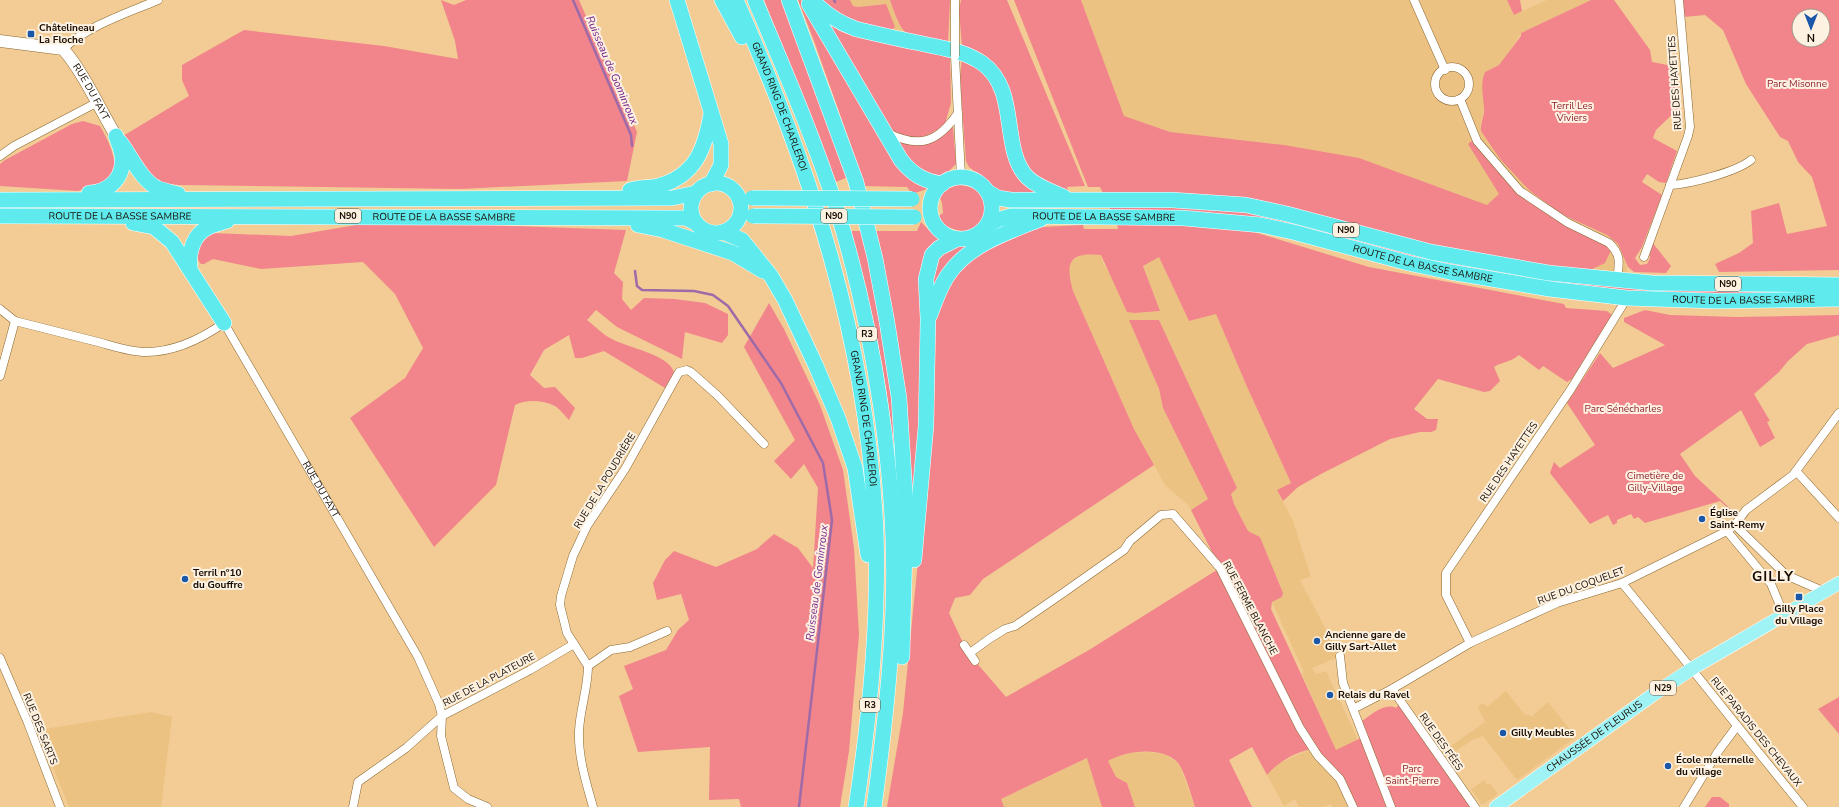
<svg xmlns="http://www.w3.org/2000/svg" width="1839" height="807" font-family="'Nunito Sans',sans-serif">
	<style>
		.built { fill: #ecc283 }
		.green { fill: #f1858b; fill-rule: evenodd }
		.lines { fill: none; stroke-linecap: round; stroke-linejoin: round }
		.stream { stroke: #9f6aa8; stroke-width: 2.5 }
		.street-casing { stroke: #896831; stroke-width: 9 }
		.secondary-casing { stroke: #896831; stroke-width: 13 }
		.primary-casing { stroke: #fff; stroke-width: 14 }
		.highway-casing { stroke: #fff; stroke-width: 16 }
		.street { stroke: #fff; stroke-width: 8 }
		.secondary { stroke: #fff; stroke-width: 12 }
		.primary { stroke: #9ff3f5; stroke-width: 13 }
		.highway { stroke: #5febee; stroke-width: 15 }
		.street-bridge-casing { stroke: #896831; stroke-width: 9; stroke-linecap: butt }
		.highway-bridge-casing { stroke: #fff; stroke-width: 16; stroke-linecap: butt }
		.street-bridge { stroke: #fff; stroke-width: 8 }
		.highway-bridge { stroke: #5febee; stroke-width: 15 }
		.poi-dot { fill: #1a57a8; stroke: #fdf2e1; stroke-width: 1.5 }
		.labels { text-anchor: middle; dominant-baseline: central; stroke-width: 4; stroke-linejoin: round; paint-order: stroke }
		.shield { fill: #fdf2e1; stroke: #5c5044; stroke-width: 1 }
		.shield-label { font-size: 9px; font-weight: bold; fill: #170b00 }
		.poi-label { font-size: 10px; font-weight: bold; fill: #170b00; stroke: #fdf2e1; text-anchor: start }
		.street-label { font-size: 10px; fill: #170b00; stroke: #fdf2e1 }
		.park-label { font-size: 10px; fill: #8f2233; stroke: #fdf2e1 }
		.water-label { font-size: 11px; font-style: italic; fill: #76208f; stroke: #fdf2e1 }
		.district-label { font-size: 14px; font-weight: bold; letter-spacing: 1px; fill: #170b00; stroke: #fdf2e1 }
	</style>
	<rect width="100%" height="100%" fill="#f2cc94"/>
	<path class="built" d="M850,0h40l8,22 11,15 -21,-4 -7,-29 -23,3 -5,-1z
		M1014,0h493l7,15 33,-15h44l-70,33 -17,27 -5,5 -14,7 -3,22 2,15 -4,18 103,98 24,10 11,9 6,11 4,18 -42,-1 -482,-77 -4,-8h-12z
		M1084,254l17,1 2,8 32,50 25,-2 -17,-45 16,-9 30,64 27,-7 32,75 43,94 -14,7 16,31 18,56 -11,3 40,76 -28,12 4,6 10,-3 32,69 -22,11 -34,-77 2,-2 -32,-70 10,-5 1,-4 -23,-56 -12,-6 -14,-27 -3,-10 6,-6 -78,-168h-29l29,69 4,19 45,91 -17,11 -3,-5 -23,-20 -11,-20 -20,-36 -61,-138 -4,-15v-9l2,-6z
		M1506,691l19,24 3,-1 3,3 17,-15 28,35 -59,43 -34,-44 -11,4 -23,16 -4,-6 40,-28 -7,-15 5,-4 4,4z
		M151,712l21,5 -11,90h-92l-31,-77z
		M1311,749l27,30 15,28h-21l-1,-3 -7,3h-25l-4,-8 -11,7 -17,-31 8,-10z
		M1146,752l19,2 14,10 16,43h-60l-8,-24 -11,-6 -5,-6 -3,-10 11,-7z
		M1088,758l14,49h-98l-3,-8z
		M1485,780l2,5 3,-2 8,11 -16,11 -11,-16z"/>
	<path class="green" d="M441,0l13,5 12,-5h113l58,132 -10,49 -167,8 -281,-4 -13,-1 -15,-6 -28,-42 66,-40 -7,-16v-15l62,-35 140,16 74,13 -3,-18z
		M764,0h17l34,83 33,94 -12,5z
		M798,0h3l7,13 120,174 -1,2 -15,5 -5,-7 -45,-1 -7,-29 -41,-116z
		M818,0h32l3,6 5,1 28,-3 9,23 -7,6 -34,-8z
		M890,0h60l-2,44c-41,-8 -44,-2 -58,-44z
		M961,0h46l78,186 -18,1 2,6 -33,-15 -12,-15 -15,-60 -47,-56 -3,-37z
		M1014,0h67l43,116 46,16 114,13 75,13 128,47 12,-11 -31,-50 5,-4 59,59 81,47 -8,17 -19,9 -133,-22 -205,-49 -144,-6 -4,-8h-12z
		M1507,0h13l2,11 -8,4z
		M1591,0h23l36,50 2,12 26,5 2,40 -24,23 -3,8 24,13 -11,32 -7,-1 -12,-8 -5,8 20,13 -20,52 -7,11 5,7 7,-1 3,-6 -1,-5 3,-11 19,24 -5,7 -32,-1 -6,-5 -10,-23 -11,-9 -46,-21 -31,-23 -30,-32 -19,-28c-1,-8 4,-16 3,-23 -1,-12 -4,-24 1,-36l14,-7 22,-29v-3z
		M1681,0h158v270l-120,2 -4,-8 24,-11 14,-10 -2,-32 28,-8 8,31 40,-8 -15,-49 -14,-15 -10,-21 -8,-4 -34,-53 -23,-54 -18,-15 -21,2zM1799,16h24v24h-24z
		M826,19l124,34 1,50 -6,21c-22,17 -41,22 -61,-2z
		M962,56l28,18 20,68 32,51 -29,4 -17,-7 -6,-7 -21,-16 -3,-6 -6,-81z
		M83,121l17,5c9,16 15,28 15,46l-11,12 -26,7 -78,-5v-22l5,-4 67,-36z
		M951,127h2l3,37 -14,14 -19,-1 -31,-39c27,5 38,13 59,-11z
		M958,185c46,1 30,67 -15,39l-4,-8 4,-3 -1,-10 -2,-5c3,-8 10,-11 18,-13z
		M1108,204l148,7 199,50 359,28 25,5 -204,1 -132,-17 -177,-42 -215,-25z
		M921,222l14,14 9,6 -11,8 -9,87 -11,183 -37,-289h41z
		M1011,222l-25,19 -58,56 3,-25 11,-19 13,-7h9l14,-4 15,-14z
		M1117,224h83l54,8 115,35 195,37 2,4 41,3 5,4 -40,64 -5,3 -24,-16 -4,4 -20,-15c-10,8 -15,6 -25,12l6,14 -10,10 -6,1 -46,-13 -24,30 13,10h11l-2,11 -5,2h-11l-30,7 -69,35 -23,13 -15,14 -6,-11 14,-7 -43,-94 -32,-75 -27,7 -30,-64 -16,9 17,45 -25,2 -8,-1 -26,-57c-32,-3 -36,7 -28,36l61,138 20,36 -171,114 -13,16 -15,3 -6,15 15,32 11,16 31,36 83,-47 131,-82 -29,-58 17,-11 -45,-91 -4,-19 -30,-69h30l78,168 -6,6 3,10 14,27 12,6 23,56 -1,4 -10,5 -1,7 65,141 27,-13 -4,-14c10,-6 25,-21 37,-15l5,-6 72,105h-118l-10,-21 -34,-37c-17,4 -33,13 -44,26l-15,-28 -23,13 23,47h-57c-3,-10 -11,-37 -17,-44 -14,-17 -52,-13 -70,-2l8,16 11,6 8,24h-33l-15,-49 -86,41 3,8h-117l16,-94 25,-254 7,-149 26,-44 22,-17 42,-17 17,-5 41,-2 1,4h34z
		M356,225h134l136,5 -12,43 9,9 -1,17 9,11 13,-12 31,1 30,4 23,11v21l-6,8 -37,-11 -3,27 -65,-32 -21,-17 -9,10c8,6 16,15 25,19 16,9 56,15 62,33l-9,16 -61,-37 -22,7h-7l-6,-23 -25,15 -14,25 14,13 11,-1 20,21 -6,12c-4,-4 -9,-11 -14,-14 -12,-6 -29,-7 -40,-1l-19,80 -62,62 -84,-129 55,-40 18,-30 -28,-54 -32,-32 -102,7 -48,-10 -9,5h-3c-11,-12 1,-24 11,-31l79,3z
		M849,231h15l27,157 6,84c-9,-82 -22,-163 -48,-241z
		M769,303l15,26 36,76 23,65 11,78 5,87 -10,116 -9,56h-99l-2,-8 -30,1 1,-53 -72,5 -19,-56 14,-7 -9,-23 42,-16 12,-20 11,-10 -8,-26 -24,6 -4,-17 12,-23 9,-9 42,16 41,-18 17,-15 24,14 15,20 5,-80 -14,-24 -13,15 -17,-18 21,-21 -51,-93z
		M1645,310l25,5 67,2 102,-2v20l-32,9 -19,17 -9,11 -25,22 16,27 -3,1 8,16 -15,9 -19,-37 -61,44 15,22 40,37 -6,3 -2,-9 -7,-6 -75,22 -7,-6 -4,2 -3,-5 -14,6v3l-4,2 -5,-10 -18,9 -40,-51 4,-11 6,6 35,-23 -28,-42 33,-50 13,15 52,-23 -41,-23v-4z
		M1839,697v37l-21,-25z
		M1712,797h8l9,7v3h-24z"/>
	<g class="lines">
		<path class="stream" d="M573,0l58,135 1,11
			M834,0l1,2
			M635,271l2,15 5,4 52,1 19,4 15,11 53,77 42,80 9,57 -33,287"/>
		<defs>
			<g id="street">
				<path d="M1414,0l31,70"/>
				<path d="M955,43v-43"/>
				<path d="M63,49c26,-24 62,-35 95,-49"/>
				<path d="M955,56l6,121"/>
				<circle cx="1452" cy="84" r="17"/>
				<path d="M1460,99l17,42 43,50 48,32 41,20c13,12 10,21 8,37"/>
				<path d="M888,133c32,16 50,9 70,-20"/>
				<path d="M0,156l14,-10 82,-43"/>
				<path d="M1670,185c20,-1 66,-13 81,-25"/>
				<path d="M1644,257l44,-121 2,-9 -11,-127"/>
				<path d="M0,309l15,12 -15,55"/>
				<path id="s1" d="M15,321c28,7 55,14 83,21 15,4 32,10 48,10 29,0 55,-13 78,-29l194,334 21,47 3,12 -1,20 13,52 14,11 19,8"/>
				<path d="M1796,471l43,47"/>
				<path d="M1735,525l51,50 39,17"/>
				<path d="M1727,531l44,53 13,31"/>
				<path d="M1622,583c61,74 120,150 181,224"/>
				<path d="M1470,643l-24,-48v-22l125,-184 56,-91"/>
				<path d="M964,645l11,16"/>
				<path d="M970,653l19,-14 16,-10 10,-3 48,-33 61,-43 6,-9 31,-26 12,-1 47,54 80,160 18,28 22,23 13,28"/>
				<path d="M1340,656l3,27 48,124"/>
				<path d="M0,658l28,65 32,84"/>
				<path d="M588,666l-21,-33 -7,-28 1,-9 12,-40 14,-30 38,-57 54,-97 8,-2 4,2 26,23 47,49"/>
				<path d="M588,666c0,22 -8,43 -9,65 -1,26 7,51 14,76"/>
				<path d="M588,666l23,-16 19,-3 37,-16"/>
				<path d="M1392,689l83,118"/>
				<path d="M1353,709l39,-20 78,-46 87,-40 65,-20 105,-52 8,-6 11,-15 47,-35 46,-62"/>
				<path d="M353,807l5,-25 48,-34 36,-32 88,-46 44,-26"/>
				<path d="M1684,807l33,-54 20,-27"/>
			</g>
			<g id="secondary">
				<path id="s2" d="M0,41l63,8c21,24 36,59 53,87"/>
			</g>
			<g id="primary">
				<path id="s3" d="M1496,807l158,-113 39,-26 146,-85"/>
			</g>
			<g id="highway">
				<path d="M677,0l44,144v21l-10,19"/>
				<path d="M722,0l20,37"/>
				<path id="s4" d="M736,0c76,171 132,344 140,533 3,92 -6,183 -20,274"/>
				<path d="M755,0c29,69 59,138 82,210 37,120 61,272 56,398 -2,67 -10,133 -19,199"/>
				<path d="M789,0l67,182 19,76 12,64 12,76 7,111 -4,148"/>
				<path d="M812,0c13,14 27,23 44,29 21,5 42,10 63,14 22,5 44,7 63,20 38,27 18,85 45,114 10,10 24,14 37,20"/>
				<path d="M809,4l92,156c12,15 23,21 41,24"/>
				<path d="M120,142c11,14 21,38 37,46 7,3 14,4 21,6"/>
				<circle cx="961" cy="208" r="31"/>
				<circle cx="716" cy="208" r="25"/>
				<path d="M630,190c9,-3 19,-2 28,-4 38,-10 47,-38 53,-72"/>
				<path d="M988,192l10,6 13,2h161l74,5 41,9 144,38 118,21 103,10 187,2"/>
				<path d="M89,193c21,-1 36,-16 33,-38 -1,-6 -4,-13 -6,-19"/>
				<path d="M0,200l672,-2 24,-5"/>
				<path id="s5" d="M0,216l686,2 10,5"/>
				<path d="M133,223l21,4 18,15 52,81"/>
				<path d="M638,225l25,5 70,23 30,18"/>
				<path id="s6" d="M987,226l10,-6 14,-4 172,2 78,7 32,7 115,31 42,9 100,17 77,9 89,3 123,-2"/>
				<path d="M723,232l19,8 29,36 14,24 31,66 22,52 17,50 13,87"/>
				<path d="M190,267c-2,-15 4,-34 19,-40 6,-3 12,-4 18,-6"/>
				<path d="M930,315c5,-14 10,-28 18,-40 20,-30 60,-43 93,-56"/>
				<path d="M914,560l12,-134 2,-107 -2,-40 6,-24 7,-7 18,-9"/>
			</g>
		</defs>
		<use href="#street" class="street-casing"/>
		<use href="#secondary" class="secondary-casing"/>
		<use href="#primary" class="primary-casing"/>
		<use href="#highway" class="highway-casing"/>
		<use href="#street" class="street"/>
		<use href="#secondary" class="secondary"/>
		<use href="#primary" class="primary"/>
		<use href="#highway" class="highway"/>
		<defs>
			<path id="street-bridge" d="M955,43v13"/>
			<path id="highway-bridge" d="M752,198l160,1
				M753,216l161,1"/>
		</defs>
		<use href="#street-bridge" class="street-bridge-casing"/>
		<use href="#highway-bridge" class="highway-bridge-casing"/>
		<use href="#street-bridge" class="street-bridge"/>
		<use href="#highway-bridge" class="highway-bridge"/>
	</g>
	<g class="poi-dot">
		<rect x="27" y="30" width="8" height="8" rx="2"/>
		<circle cx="1702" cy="519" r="4"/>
		<circle cx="185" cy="579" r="4"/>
		<rect x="1795" y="593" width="8" height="8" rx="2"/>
		<circle cx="1317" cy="641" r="4"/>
		<circle cx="1330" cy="695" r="4"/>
		<circle cx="1503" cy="733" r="4"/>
		<circle cx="1668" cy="766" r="4"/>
	</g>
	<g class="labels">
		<g class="shield">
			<rect x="335" y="209" width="26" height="14" rx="3"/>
			<rect x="821" y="209" width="26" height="14" rx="3"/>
			<rect x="1333" y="223" width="26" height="14" rx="3"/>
			<rect x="1715" y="277" width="26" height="14" rx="3"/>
			<rect x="857" y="327" width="20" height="14" rx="3"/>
			<rect x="1650" y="681" width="26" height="14" rx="3"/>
			<rect x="860" y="698" width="20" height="14" rx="3"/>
		</g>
		<g class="shield-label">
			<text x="348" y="216">N90</text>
			<text x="834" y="216">N90</text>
			<text x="1346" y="230">N90</text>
			<text x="1728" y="284">N90</text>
			<text x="867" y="334">R3</text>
			<text x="1663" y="688">N29</text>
			<text x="870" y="705">R3</text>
		</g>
		<g class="poi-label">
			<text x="39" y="28">Châtelineau<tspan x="39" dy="12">La Floche</tspan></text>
			<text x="1710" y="513">Église<tspan x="1710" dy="12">Saint-Remy</tspan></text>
			<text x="193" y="573">Terril n°10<tspan x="193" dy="12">du Gouffre</tspan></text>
			<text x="1799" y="609" text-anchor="middle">Gilly Place<tspan x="1799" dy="12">du Village</tspan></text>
			<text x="1325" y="635">Ancienne gare de<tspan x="1325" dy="12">Gilly Sart-Allet</tspan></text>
			<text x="1338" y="695">Relais du Ravel</text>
			<text x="1511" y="733">Gilly Meubles</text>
			<text x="1676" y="760">École maternelle<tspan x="1676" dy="12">du village</tspan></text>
		</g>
		<g class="street-label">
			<text transform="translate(1675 83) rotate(-94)">RUE DES HAYETTES</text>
			<text stroke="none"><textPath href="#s2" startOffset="115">RUE DU FAYT</textPath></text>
			<text stroke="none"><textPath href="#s4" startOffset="115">GRAND RING DE CHARLEROI</textPath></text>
			<text stroke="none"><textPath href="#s5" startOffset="120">ROUTE DE LA BASSE SAMBRE</textPath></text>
			<text stroke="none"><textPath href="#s5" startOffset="444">ROUTE DE LA BASSE SAMBRE</textPath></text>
			<text stroke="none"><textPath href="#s6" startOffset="119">ROUTE DE LA BASSE SAMBRE</textPath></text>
			<text stroke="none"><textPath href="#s6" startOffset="443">ROUTE DE LA BASSE SAMBRE</textPath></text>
			<text stroke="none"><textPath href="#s6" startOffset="767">ROUTE DE LA BASSE SAMBRE</textPath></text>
			<text stroke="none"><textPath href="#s4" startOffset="439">GRAND RING DE CHARLEROI</textPath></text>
			<text transform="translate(1509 462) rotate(-56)">RUE DES HAYETTES</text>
			<text transform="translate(605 481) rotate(-59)">RUE DE LA POUDRIÈRE</text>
			<text stroke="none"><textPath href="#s1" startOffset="412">RUE DU FAYT</textPath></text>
			<text transform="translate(1581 586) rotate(-20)">RUE DU COQUELET</text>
			<text transform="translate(1250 608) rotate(62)">RUE FERME BLANCHE</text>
			<text transform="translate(489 680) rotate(-28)">RUE DE LA PLATEURE</text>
			<text transform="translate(40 729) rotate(68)">RUE DES SARTS</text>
			<text transform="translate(1756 732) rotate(51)">RUE PARADIS DES CHEVAUX</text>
			<text stroke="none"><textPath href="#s3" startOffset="121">CHAUSSÉE DE FLEURUS</textPath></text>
			<text transform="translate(1441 742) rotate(55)">RUE DES FÉES</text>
		</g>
		<g class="park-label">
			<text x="1797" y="84">Parc Misonne</text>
			<text x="1572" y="106">Terril Les<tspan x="1572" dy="12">Viviers</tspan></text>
			<text x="1623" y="409">Parc Sénécharles</text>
			<text x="1655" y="476">Cimetière de<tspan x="1655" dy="12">Gilly-Village</tspan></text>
			<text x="1412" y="769">Parc<tspan x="1412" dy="12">Saint-Pierre</tspan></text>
		</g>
		<g class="water-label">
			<text transform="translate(612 70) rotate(67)">Ruisseau de Gominroux</text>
			<text transform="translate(817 583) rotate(-83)">Ruisseau de Gominroux</text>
		</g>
		<g class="district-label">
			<text x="1773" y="576">GILLY</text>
		</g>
	</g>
	<g transform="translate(1811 28) rotate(180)"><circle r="19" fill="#fdf2e1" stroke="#a19687"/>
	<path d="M0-3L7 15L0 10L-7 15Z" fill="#1a57a8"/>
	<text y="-6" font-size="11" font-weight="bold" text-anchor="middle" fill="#170b00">N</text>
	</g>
</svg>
